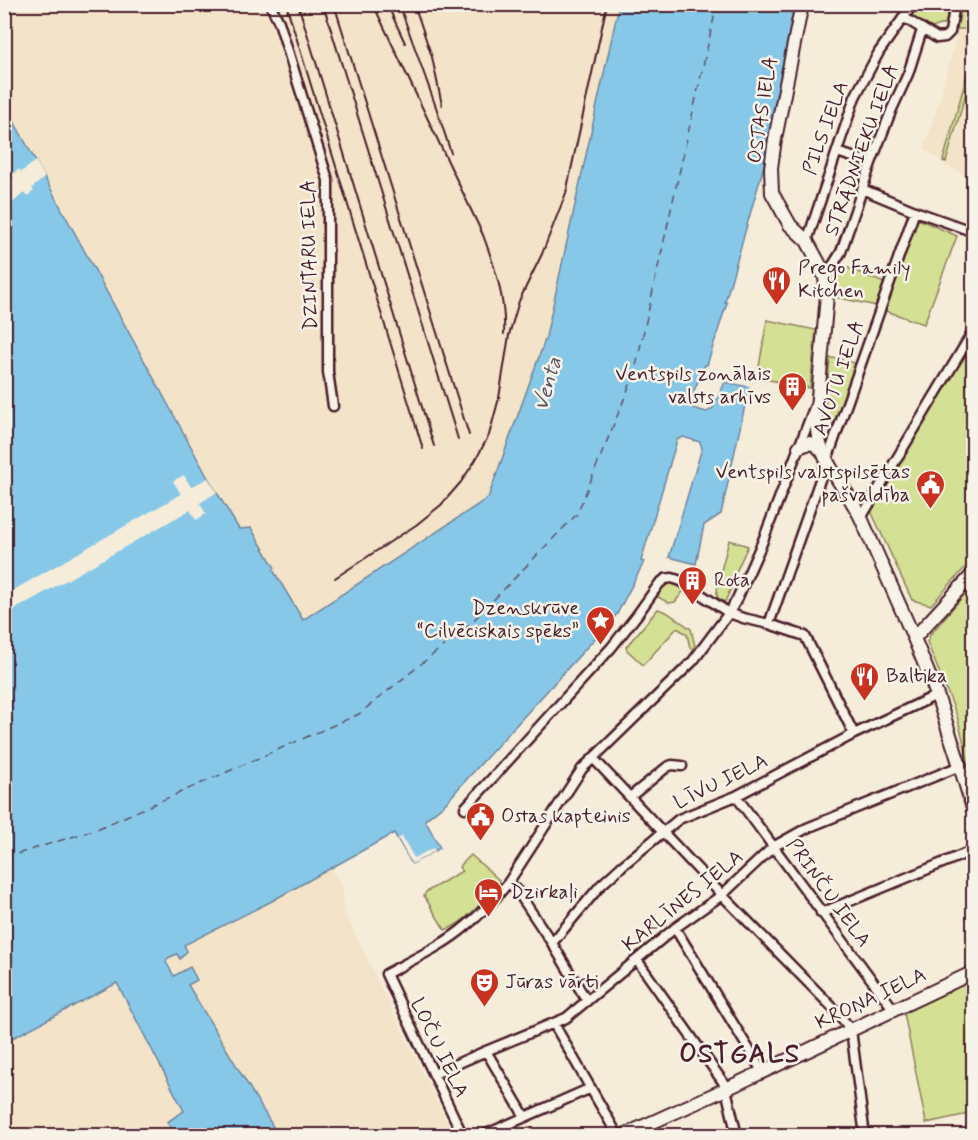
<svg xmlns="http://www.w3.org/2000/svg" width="978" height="1140" font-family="Mynerve,sans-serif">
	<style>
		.built { fill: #f3e3c8 }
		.green { fill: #d4e093; stroke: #8f805f; stroke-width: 1.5 }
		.water { fill: #87c8e8; stroke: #6f849c; stroke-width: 1.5 }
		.pier { fill: #f5ecd9 }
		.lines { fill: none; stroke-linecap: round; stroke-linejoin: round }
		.ferry { stroke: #5c5264; stroke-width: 1.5; stroke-dasharray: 8 6; stroke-linecap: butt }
		.street-casing { stroke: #4a1f2b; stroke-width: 13 }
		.secondary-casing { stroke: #4a1f2b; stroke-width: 16 }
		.street { stroke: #f7f3e8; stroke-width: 8 }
		.secondary { stroke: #f7f3e8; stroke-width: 12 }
		.rail { stroke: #4a1f2b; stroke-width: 2 }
		.labels { text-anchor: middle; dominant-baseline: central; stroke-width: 5; stroke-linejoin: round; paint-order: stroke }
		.street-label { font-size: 20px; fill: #4a1f2b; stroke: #f7f3e8 }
		.poi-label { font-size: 20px; fill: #4a1f2b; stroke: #f7f3e8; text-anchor: start }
		.water-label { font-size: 21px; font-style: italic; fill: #5c5264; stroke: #f7f3e8 }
		.district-label { font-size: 26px; font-weight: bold; letter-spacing: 1.5px; fill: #4a1f2b; stroke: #f7f3e8 }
	</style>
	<rect width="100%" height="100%" fill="#f5ecd9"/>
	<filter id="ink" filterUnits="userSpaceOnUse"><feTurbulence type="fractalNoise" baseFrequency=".0167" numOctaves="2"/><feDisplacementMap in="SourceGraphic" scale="12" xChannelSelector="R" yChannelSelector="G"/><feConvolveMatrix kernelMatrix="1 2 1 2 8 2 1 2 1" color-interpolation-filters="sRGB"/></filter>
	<g filter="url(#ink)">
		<path class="built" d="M4,5h615l-73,332 -58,162 -186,121 -29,-50 2,-2 -36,-39 -31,-51 -203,-375z
			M961,5h12v174l-24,-12 -25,-19 14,-43 15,-55z
			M331,869l12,19v21l110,226h-177l-109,-174 1,-3 9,-4 2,4 7,-7 -3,-6z
			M117,983l67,128 -17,11 5,8 -9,5h-158l-1,-93z"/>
		<path class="green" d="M917,5h33l-3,18 -18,6 -17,-11v-6z
			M962,5h11v24h-16z
			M968,71l4,1 -26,90 -3,-1z
			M916,218l41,18 -33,88 -41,-14z
			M841,265l43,18 -7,23 -42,-9z
			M767,320l49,10 -6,58 -50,-10 -1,-11z
			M973,338v221l-42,46 -19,-5 -41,-89z
			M830,358l10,1 18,5 -20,61 -14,-5z
			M729,540l19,6 -13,28 -2,-1 -3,7 4,1 -9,21c-3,-2 -7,-2 -8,-6 -2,-8 10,-46 12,-56z
			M672,582l13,7 -10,13 -6,1 -13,-7 8,-11z
			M973,584l1,178 -5,1 -12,-47 -30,-74 3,-7z
			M658,609l10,4 23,16 4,17 -3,3 -2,-1 -3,-14 -10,-6 -34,37 -16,-15 -1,-3z
			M471,855l28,25 -1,6c-16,15 -32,37 -53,44l-21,-34 2,-4 36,-21 -3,-4z
			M973,980v133l-47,10 -22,-110z"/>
		<path class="water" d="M619,5h175l-29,157 -40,140 2,1 -20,62h-2l-15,35 2,8 15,4 6,-4 12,-26 24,5 -28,127 -17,11 -8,39 -27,-7 33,-109 -2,-6 -17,-5 -6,3 -36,121 3,1 -27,52 -160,176 -11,13 -21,17 15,28 -28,16 -18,-31 -124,69 -86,43 3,6 -7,8 -3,-5 -9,4 -2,4 8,14 16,-9 7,13 -9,5 90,150h-115l9,-5 -5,-8 17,-11 -67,-128 -112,59 -1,-939 204,375 31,51 12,-1 24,40 -2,2 30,50 185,-122 58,-161z"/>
		<path class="pier" d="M36,161l9,16 -13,11 2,3 -7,5 -3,-3 -19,16v-24l9,-7 -2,-3 7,-6 2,3z
			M184,475l7,12 17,-9 9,14 -17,11 6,11 -10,6 -6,-10 -185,105v-20l176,-101 -8,-13z
			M402,836l12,22 19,-10 2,3 -23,13 -14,-25z"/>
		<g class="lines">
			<path class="ferry" d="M4,858l93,-29 262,-115 108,-87 110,-113 57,-139 83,-371"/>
			<defs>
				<path id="street" d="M270,4l9,18 49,158v192l5,34
					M903,17l34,21 8,-1 5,-5 5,-28
					M837,152l34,11
					M862,189l53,22 59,21
					M807,241l48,-144 24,-45 34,-48
					M825,278l16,-26 30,-89 21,-54 16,-35 14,-44
					M861,518l113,-188
					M769,624l146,-413
					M593,758l129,137 115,117 14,18 14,106
					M736,796l158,214
					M630,797l37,-30 5,-2 10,1
					M465,808l146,-160 26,-33 22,-31 6,-5 7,-1 9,3 48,32 14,5 26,6 36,12 49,98
					M508,883l8,6 36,54 35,58
					M821,913l153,-63
					M675,928l87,143
					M552,943l48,-57 23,-21 56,-46 57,-23 118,-62 83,-39
					M637,960l86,122 3,7 11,47
					M554,1024l64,112
					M486,1051l39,66
					M434,1074l52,-23 80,-33 109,-90 47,-33 51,-48 34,-19 153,-62
					M463,1136l-77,-162c27,-15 57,-28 80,-48 15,-12 30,-28 42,-43l74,-114 111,-108 36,-48 8,-14 25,-56 52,-135
					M482,1136l109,-48"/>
				<path id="secondary" d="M802,4l-27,135 -4,29 1,25 18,32 17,16 12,22 6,15 2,17 -11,125c1,11 2,22 7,32 9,23 27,43 38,66l53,120 23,57 23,71 14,46
					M799,447l10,-4 7,2 6,6
					M914,638l60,-65
					M622,1136l104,-47 248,-117"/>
			</defs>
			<use href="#street" class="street-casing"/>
			<use href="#secondary" class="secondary-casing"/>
			<use href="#street" class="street"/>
			<use href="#secondary" class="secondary"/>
			<path class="rail" d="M286,4l137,445
				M298,4l136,442
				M323,4l135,435
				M334,4l135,431
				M373,4l110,231c12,32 23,65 21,99
				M387,4l18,39
				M399,4l37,103 15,46
				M414,4l18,53 10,48
				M335,578l81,-53 25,-20 20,-23 14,-21 14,-26 10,-37 10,-63 10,-34 23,-47 24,-61 41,-189"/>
		</g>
	</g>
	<defs>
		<symbol id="restaurant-pin" viewBox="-11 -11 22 30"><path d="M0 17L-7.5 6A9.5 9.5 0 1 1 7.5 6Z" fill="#c8321e" stroke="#f7f3e8"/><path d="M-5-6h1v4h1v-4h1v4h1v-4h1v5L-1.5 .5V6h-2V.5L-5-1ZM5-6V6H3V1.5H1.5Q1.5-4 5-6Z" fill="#fff"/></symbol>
		<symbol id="building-pin" viewBox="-11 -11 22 30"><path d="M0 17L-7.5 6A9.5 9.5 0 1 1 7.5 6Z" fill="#c8321e" stroke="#f7f3e8"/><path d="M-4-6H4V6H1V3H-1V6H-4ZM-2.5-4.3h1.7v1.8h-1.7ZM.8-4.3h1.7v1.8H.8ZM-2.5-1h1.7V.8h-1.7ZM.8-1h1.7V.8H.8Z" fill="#fff"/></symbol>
		<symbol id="civic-pin" viewBox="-11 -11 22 30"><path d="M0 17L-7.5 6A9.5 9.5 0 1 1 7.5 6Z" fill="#c8321e" stroke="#f7f3e8"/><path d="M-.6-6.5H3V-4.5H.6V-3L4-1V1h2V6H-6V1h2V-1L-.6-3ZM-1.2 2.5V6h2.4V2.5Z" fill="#fff"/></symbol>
		<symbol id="sight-pin" viewBox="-11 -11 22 30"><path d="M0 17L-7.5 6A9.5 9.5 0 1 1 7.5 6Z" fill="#c8321e" stroke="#f7f3e8"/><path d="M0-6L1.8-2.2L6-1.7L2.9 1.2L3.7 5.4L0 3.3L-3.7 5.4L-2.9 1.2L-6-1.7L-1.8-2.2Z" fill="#fff"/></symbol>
		<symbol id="hotel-pin" viewBox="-11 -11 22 30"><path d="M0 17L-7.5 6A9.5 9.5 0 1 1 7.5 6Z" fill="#c8321e" stroke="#f7f3e8"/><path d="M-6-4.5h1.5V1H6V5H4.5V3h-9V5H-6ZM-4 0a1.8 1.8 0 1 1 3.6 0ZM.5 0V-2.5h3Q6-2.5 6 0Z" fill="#fff"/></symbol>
		<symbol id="theatre-pin" viewBox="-11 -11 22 30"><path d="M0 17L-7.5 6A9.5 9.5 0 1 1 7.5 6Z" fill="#c8321e" stroke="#f7f3e8"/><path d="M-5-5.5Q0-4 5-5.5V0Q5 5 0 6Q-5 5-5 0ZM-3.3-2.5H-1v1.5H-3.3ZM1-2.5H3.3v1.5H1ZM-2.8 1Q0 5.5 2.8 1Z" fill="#fff"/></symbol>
	</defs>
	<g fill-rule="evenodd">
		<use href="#restaurant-pin" x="760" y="264" width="33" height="45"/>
		<use href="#building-pin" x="776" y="370" width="33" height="45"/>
		<use href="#civic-pin" x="914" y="468" width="33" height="45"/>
		<use href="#building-pin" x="676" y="564" width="33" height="45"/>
		<use href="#sight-pin" x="584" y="604" width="33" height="45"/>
		<use href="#restaurant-pin" x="848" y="660" width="33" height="45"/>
		<use href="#civic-pin" x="464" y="800" width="33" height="45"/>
		<use href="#hotel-pin" x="472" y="876" width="33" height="45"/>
		<use href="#theatre-pin" x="468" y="966" width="33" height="45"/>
	</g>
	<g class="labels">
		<g class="street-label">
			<text transform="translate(763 110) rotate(-81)">OSTAS IELA</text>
			<text transform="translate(826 128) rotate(-70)">PILS IELA</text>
			<text transform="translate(862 150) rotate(-70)">STRĀDNIEKU IELA</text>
			<text transform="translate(310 255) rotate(-91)">DZINTARU IELA</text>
			<text transform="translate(839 378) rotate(-71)">AVOTU IELA</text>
			<text transform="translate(721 782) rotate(-26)">LĪVU IELA</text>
			<text transform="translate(828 893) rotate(54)">PRINČU IELA</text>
			<text transform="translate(683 901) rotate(-39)">KARLĪNES IELA</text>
			<text transform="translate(871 999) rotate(-25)">KROŅA IELA</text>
			<text transform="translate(439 1048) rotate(64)">LOČU IELA</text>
		</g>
		<g class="poi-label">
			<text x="798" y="268">Prego Family<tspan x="798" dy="23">Kitchen</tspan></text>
			<text x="771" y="374" text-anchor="end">Ventspils zonālais<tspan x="771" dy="23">valsts arhīvs</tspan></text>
			<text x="910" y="472" text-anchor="end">Ventspils valstspilsētas<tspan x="910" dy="23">pašvaldība</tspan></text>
			<text x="714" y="580">Rota</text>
			<text x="579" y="608" text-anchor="end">Dzenskrūve<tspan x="579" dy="23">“Cilvēciskais spēks”</tspan></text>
			<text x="886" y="676">Baltika</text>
			<text x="501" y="816">Ostas kapteinis</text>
			<text x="510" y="892">Dzirkaļi</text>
			<text x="505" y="982">Jūras vārti</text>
		</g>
		<g class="water-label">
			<text transform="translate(548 384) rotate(-74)">Venta</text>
		</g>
		<g class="district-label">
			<text x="740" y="1055">OSTGALS</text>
		</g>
	</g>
	<rect width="978" height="1140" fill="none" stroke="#f7f3e8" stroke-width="24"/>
	<rect x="12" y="12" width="954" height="1116" fill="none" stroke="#4a1f2b" stroke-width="2" filter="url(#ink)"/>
</svg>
